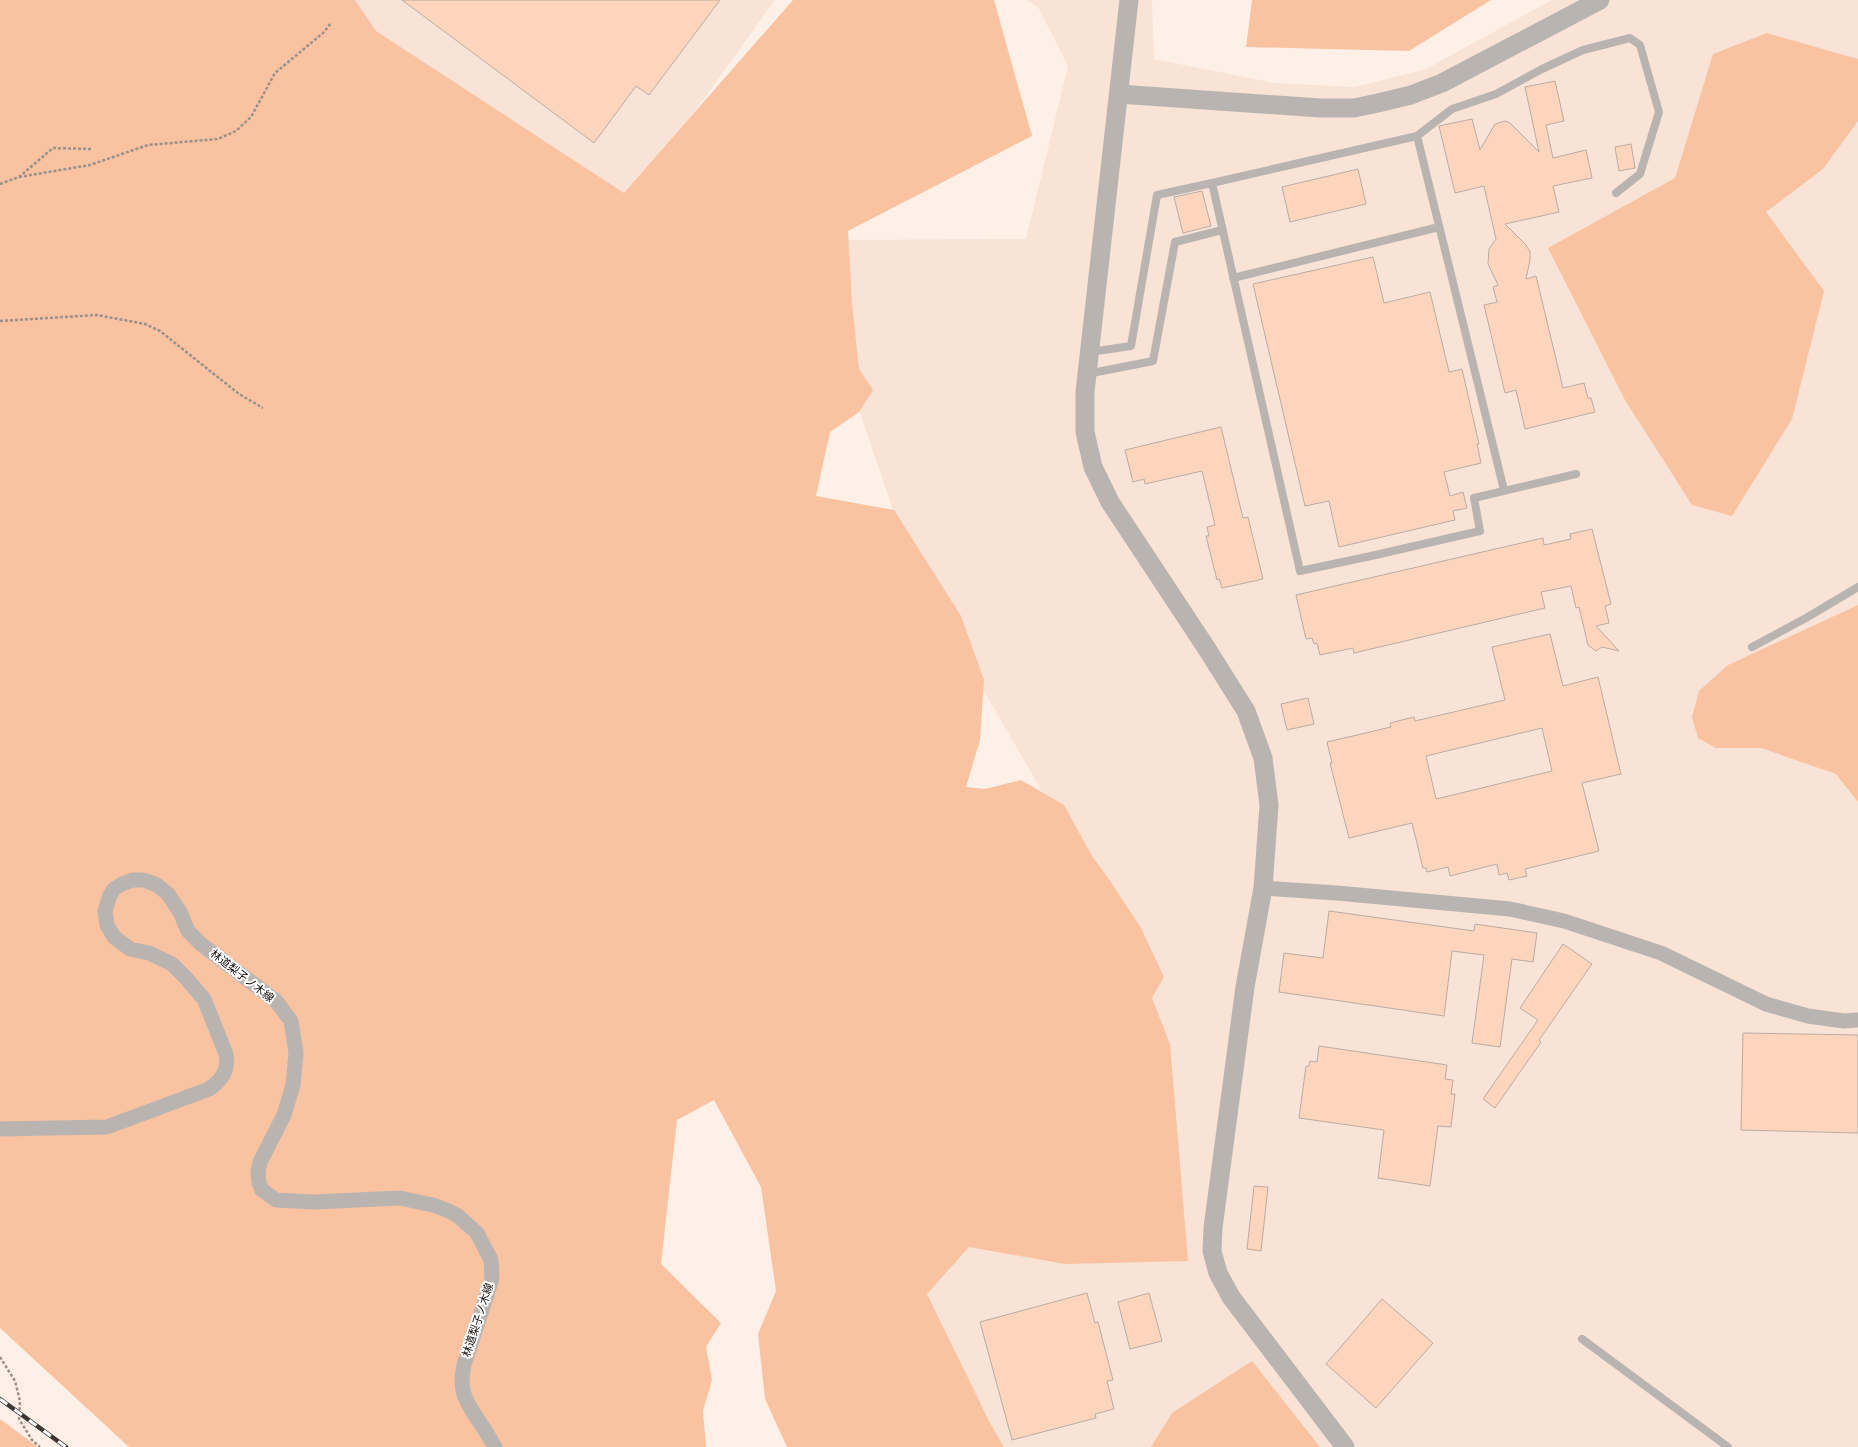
<svg xmlns="http://www.w3.org/2000/svg" width="1858" height="1447" font-family="Signika,'Noto Sans JP',sans-serif">
	<style>
		.built { fill: #f8e3d6 }
		.green { fill: #f9c3a2 }
		.building { fill: #fdd5bc; stroke: #b9aca4; fill-rule: evenodd }
		.lines { fill: none; stroke-linecap: round; stroke-linejoin: round }
		.path { stroke: #9a9089; stroke-width: 2.5; stroke-dasharray: 3 2; stroke-linecap: butt }
		.service { stroke: #bab4b0; stroke-width: 8 }
		.minor { stroke: #bab4b0; stroke-width: 15 }
		.tertiary { stroke: #bab4b0; stroke-width: 19 }
		.rail-casing { stroke: #3d3733; stroke-width: 4.5 }
		.rail { stroke: #fff; stroke-width: 3; stroke-dasharray: 9; stroke-linecap: butt }
		.labels { text-anchor: middle; dominant-baseline: central; stroke-width: 4; stroke-linejoin: round; paint-order: stroke }
		.street-label { font-size: 11px; fill: #0f0b08; stroke: #fff }
	</style>
	<rect width="100%" height="100%" fill="#fef0e7"/>
	<path class="built" d="M317,0h458l-155,215z
		M1027,0h125l2,59 121,24 80,4 71,-18 126,-69h306v1447h-871l-83,-152 220,-355 -93,-168 -118,-203 -59,-174 -23,-155 195,-1 42,-173 -30,-59z"/>
	<path class="green" d="M0,0h355l21,31 248,162 169,-193h201l38,136 -184,95 4,73 7,65 14,21 -14,22 -29,20 -14,64 78,14 67,106 23,64 -4,60 -14,47 19,2 36,-9 43,25 28,51 19,26 30,46 23,49 -12,21 18,46 18,217 -123,3 -96,-17 -42,47 63,129 14,24h-217l-22,-48 -7,-65 18,-43 -15,-104 -47,-87 -37,20 -16,144 60,59 -15,24 6,33 -9,31 3,36h-577l-129,-119z
		M1252,0h239l-82,51 -163,-4z
		M1767,33l91,26v62l-35,48 -57,43 58,79 -32,128 -60,97 -40,-11 -67,-105 -77,-152 127,-70 38,-124z
		M1858,605v197l-22,-28 -75,-26h-45l-18,-10 -6,-21 7,-26 29,-26z
		M1252,1361l68,86h-169l21,-34z
		M0,1419l38,28h-38z"/>
	<path class="building" d="M402,0h318l-71,95 -13,-9 -42,57z
		M1555,81l9,40 -18,4 7,33 33,-8 6,28 -39,8 6,26 -54,12 21,21 4,7v8l-4,19 10,-3 27,112 21,-5 4,15h3l4,14 -70,17 -9,-39 -11,3 -21,-88 13,-3 -4,-15 5,-2 -10,-21 1,-15 7,-10 -12,-53 -29,7 -16,-67 33,-7 8,31 15,-26 10,-3 5,2 29,29 -14,-65z
		M1631,144l4,24 -16,3 -4,-24z
		M1358,169l8,35 -76,18 -8,-35z
		M1202,191l9,35 -28,7 -9,-36z
		M1373,257l11,46 46,-11 19,80 13,-3 17,75h-2l4,19 -37,9 6,24 13,-4 4,16 -14,3 2,9 -116,27 -10,-46 -24,5 -52,-222z
		M1221,427l22,91 5,-1 15,62 -41,9 -3,-9 -2,1 -11,-44h3l-2,-9 8,-2 -13,-54 -57,13 -1,-5 -11,3 -8,-32z
		M1592,529l19,75 -6,2 4,17 -13,3 23,25 -17,-4 -6,4 -8,-6 -9,-38 -3,1 -5,-22 -30,6 4,16 -191,45 -1,-5 -33,7 -3,-12 -3,1 -2,-6 -6,1 -10,-44 247,-57 1,7 27,-6 -1,-5z
		M1550,634l13,52 35,-9 23,97 -39,9 17,68 -74,18 2,7 -18,4 -2,-7 -8,2 -2,-11 -47,12 -2,-9 -21,5 -1,-4h-3l-11,-45 -63,15 -19,-75h2l-5,-21 64,-15 -1,-4 24,-6 1,4 90,-21 -13,-53zM1542,728l10,43 -116,28 -10,-43z
		M1308,698l6,26 -27,6 -6,-26z
		M1329,911l145,20 1,-7 62,9 -4,29 -21,-3 -12,88 -28,-4 12,-88 -32,-4 -8,65 -165,-24 5,-39 39,5z
		M1563,944l29,20 -53,76 2,2 -46,66 -12,-9 55,-79 -18,-12z
		M1743,1033l115,2v98l-117,-3z
		M1319,1046l128,19 -2,14 8,1 -2,14h4l-4,33 -13,-1 -8,60 -52,-8 6,-48 -85,-12 7,-52h3l1,-5 7,1z
		M1254,1186l14,1 -7,64 -14,-2z
		M1087,1293l8,30 3,-1 15,58 -6,1 7,28 -19,5 1,4 -84,22 -32,-118z
		M1149,1293l13,48 -32,8 -12,-47z
		M1382,1299l51,44 -57,65 -50,-44z"/>
	<g class="lines">
		<path class="path" d="M19,177l71,-12 58,-20 70,-6 18,-8 15,-14 24,-44 48,-40 8,-10
			M0,184l19,-7 34,-29 39,1
			M0,321l97,-6 48,9 15,7 79,63 24,14
			M0,1357l15,24 5,20 -1,18 13,21 8,7"/>
		<path class="service" d="M1417,136l87,354
			M1233,278l206,-51
			M1090,352l41,-6 26,-151 55,-12
			M1087,374l66,-13 22,-119 47,-12
			M1576,474l-102,24 6,33 -109,25 -71,15 -88,-388 205,-47 35,-27 44,-15 46,-25 41,-19 47,-12 10,7 19,67 -19,62 -24,19
			M1752,647l54,-29 52,-31
			M1582,1339l146,108"/>
		<path class="minor" d="M1263,888l74,5 173,16 54,12 97,32 105,51 42,12 36,5 14,-1
			M0,1129l107,-2 102,-38c13,-9 20,-19 17,-35l-22,-55 -18,-21 -14,-14 -23,-11 -19,-4 -16,-12 -7,-12 -2,-14 5,-16 4,-6 8,-5 11,-4h11l13,5 11,9 12,18 8,19 13,13 75,57 15,20 5,32 -3,32 -9,30 -24,47 -2,10 1,11 3,7 14,10 38,2 86,-4 33,7 16,6 9,5 19,17 14,27 1,19 -28,86c-6,27 2,36 16,58 6,8 10,16 15,24"/>
		<path class="tertiary" d="M1129,0l-44,392v40l8,35 17,35 97,147 39,62 17,47 6,47 -6,83 -18,99 -32,241 -1,23 6,22 13,24 114,150
			M1119,94l201,14h34l24,-5 33,-8 31,-12 158,-83"/>
		<defs>
			<path id="rail" d="M0,1399l66,48"/>
		</defs>
		<use href="#rail" class="rail-casing"/>
		<use href="#rail" class="rail"/>
	</g>
	<g class="labels">
		<g class="street-label">
			<text transform="translate(242 976) rotate(38)">林道梨子ノ木線</text>
			<text transform="translate(478 1320) rotate(-72)">林道梨子ノ木線</text>
		</g>
	</g>
</svg>
